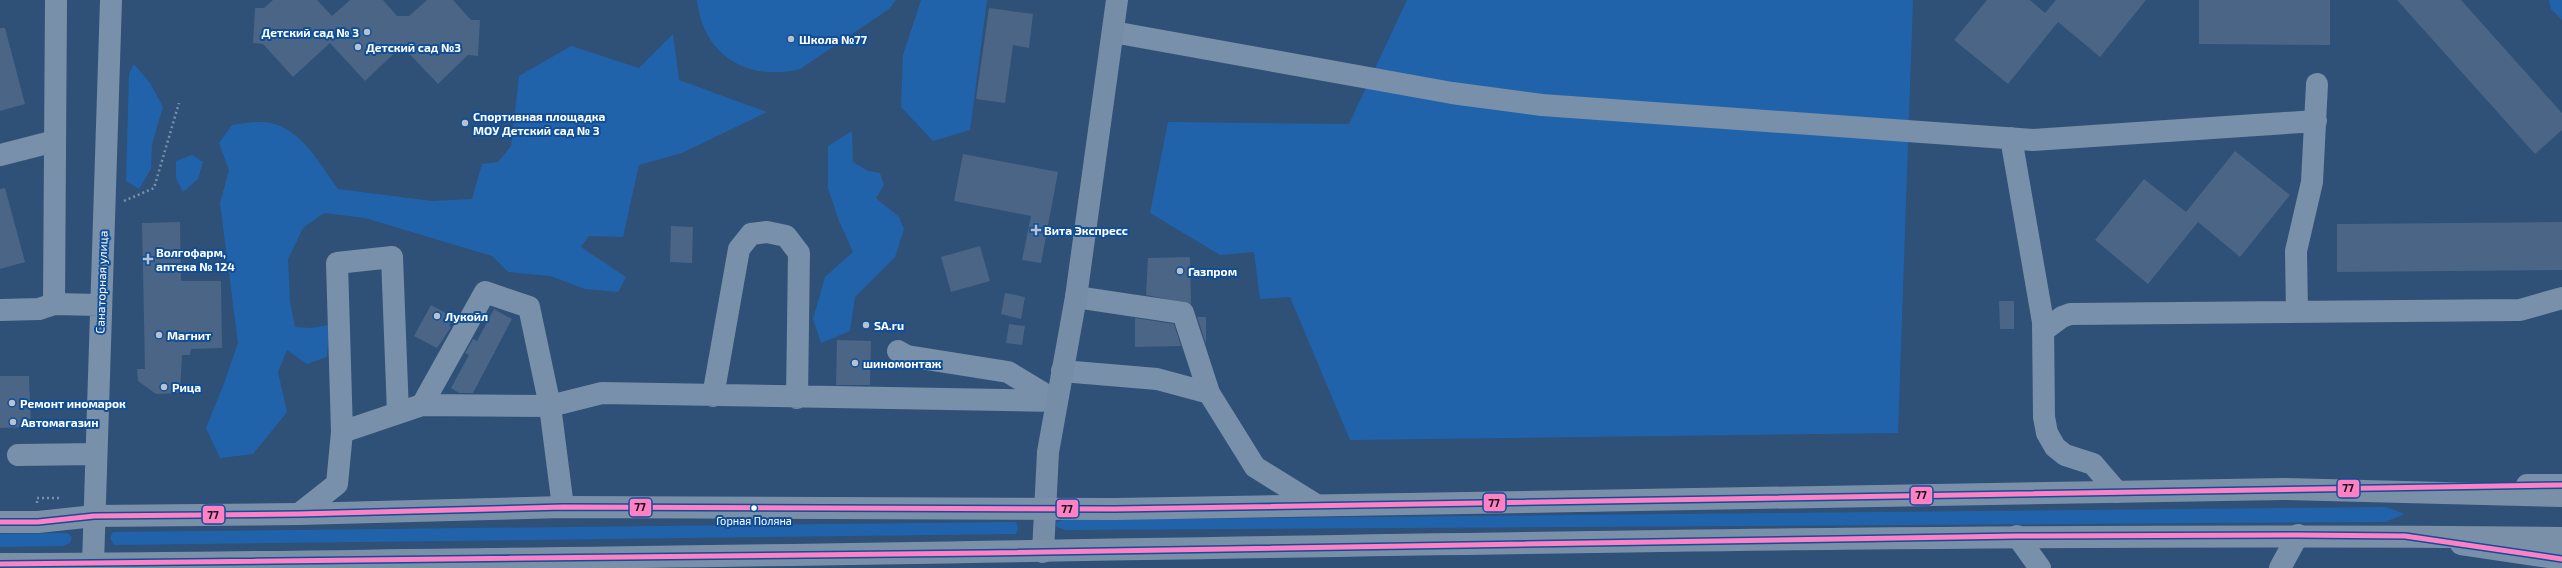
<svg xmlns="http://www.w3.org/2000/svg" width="2562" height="568" font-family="'Exo 2',sans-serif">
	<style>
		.green { fill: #2163ab }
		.building { fill: #4a6585 }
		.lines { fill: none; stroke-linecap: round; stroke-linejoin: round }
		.path { stroke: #7890a9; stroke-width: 2.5; stroke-dasharray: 2 3; stroke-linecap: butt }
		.minor { stroke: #7890a9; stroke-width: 22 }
		.major { stroke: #768da7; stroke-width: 22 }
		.highway { stroke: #7a90a9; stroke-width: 22 }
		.bus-1-casing { stroke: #104e96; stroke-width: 8 }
		.bus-1 { stroke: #ff80c5; stroke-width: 5 }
		.poi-dot { fill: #b6c2cf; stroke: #104e96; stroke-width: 1.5 }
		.bus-dot { fill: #fff; stroke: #104e96; stroke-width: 1.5 }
		.labels { text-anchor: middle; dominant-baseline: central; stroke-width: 4; stroke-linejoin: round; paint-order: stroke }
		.bus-label { font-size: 11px; fill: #fff; stroke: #104e96 }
		.poi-label { font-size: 12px; font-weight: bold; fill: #fff; stroke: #104e96; text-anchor: start }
		.street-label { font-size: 12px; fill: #fff; stroke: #104e96 }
		.line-badge { stroke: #104e96; stroke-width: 1.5 }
		.pale-badge-label { font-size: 11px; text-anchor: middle; font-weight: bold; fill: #111 }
	</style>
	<rect width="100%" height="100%" fill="#2f5077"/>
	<path class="green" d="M697,0h199l-7,9 -89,60c-52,13 -97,-13 -103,-69z
		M921,0h66l-17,130 -37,11 -32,-34 2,-52z
		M1407,0h506l-15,433 -548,7 -60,-143 -30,2 -6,-47 -34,3 -70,-42 18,-91 181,2z
		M2549,0h13v20l-11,-11z
		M673,34l6,46 88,32 -85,41 -43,12 -16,72 -34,-1 -8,11 45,30 -8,15 -33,-3 -35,-13 -42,-4 -16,-16 -127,-38 -41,-5 -21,15 -15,31 2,43 5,25 16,1 18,-3 -2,32 -20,7 -20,-14 -9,22 9,40 -34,42 -33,4 -14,-30 17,-42 15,-43 -18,-140 9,-33 -10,-27 13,-18c9,-1 18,-3 27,-3 39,-1 59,40 79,67l94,12 40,-2 10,-35 16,-2 13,-16 8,-70 52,-30 68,22z
		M134,64l16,19 13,24 -11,37 -1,25 -12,20 -13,-8 3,-107z
		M852,131l1,31 15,9 12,2 4,12 -8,13 23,19 5,12 -9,28 -40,40 -5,34 -29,12 -8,-24 12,-42 28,-25 -14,-31 -11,-33v-42z
		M192,155l11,7 -5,17 -15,13 -7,-14v-17z
		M2386,507l19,7 -20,8 -1319,8 -9,-3 -2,-4 8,-3z
		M1016,522l2,6 -2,6 -902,11 -4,-7 3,-6z
		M67,533l5,4 -2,6 -8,3 -62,1v-13z"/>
	<path class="building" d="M273,0h44l15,16 18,-16h33l14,16h12l18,-16h26l18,20h9l-2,36 -10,-1 -30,29 -36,-38 -37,35 -35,-38 -37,34 -30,-33 -10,-1 2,-35h9z
		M1987,0h43l15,13 11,-13h90l-46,57 -42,-35 -50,62 -54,-44z
		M2199,0h131v45l-131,-1z
		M2397,0h64l101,113v17l-27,24z
		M989,8l44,6 -4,34 -16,-3 -8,58 -29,-4z
		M0,28h5l20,76 -25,7z
		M2235,151l55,44 -50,62 -42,-35 -50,62 -53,-44 49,-61 42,33z
		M963,154l95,18 -17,91 -19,-3 9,-44 -77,-15z
		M5,188l20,74 -25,7v-80z
		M180,222l1,59h40l1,67 -31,1 -1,6h-8l-2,38 -24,1 -18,-13 -1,-12h8l-3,-146z
		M2562,222v48l-225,2v-48z
		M671,226l22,1 -1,36 -22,-1z
		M980,246l10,35 -39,11 -10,-35z
		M1190,257l1,47 -45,-9 2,-37z
		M1005,293l20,4 -4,22 -20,-5z
		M1999,301h15v28h-14z
		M431,305l22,12 -4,9 2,1 -14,21 -23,-12z
		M494,309l18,10 -39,74h-14l-8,-5 18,-33 -4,-2 8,-14 4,2z
		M1197,317h9v27z
		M1135,318l39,6 7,22 -46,1z
		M1009,324l16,2 -3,19 -16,-2z
		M837,340l34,1 -1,44h-34z
		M0,376h29l2,51 -31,1z"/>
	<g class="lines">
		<path class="path" d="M124,201l30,-13 25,-85
			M37,503v-5h24"/>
		<path class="minor" d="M56,0l-2,304 46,1
			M1113,32l339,61 90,12 491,35 283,-19
			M2011,138l32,184 1,95 3,16 8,14 10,8 28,9 24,28
			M0,155l55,-14
			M1076,297l107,16 26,80 46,74 60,37
			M0,310l39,-1 15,-5
			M2297,312l-1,-61 16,-69 5,-98
			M2043,331l19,-14 8,-3 450,-4 42,-12
			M1062,371l95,8 52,14
			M713,396l26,-147 12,-15 16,-2 19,4 13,17 -2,145
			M422,405l63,-113 44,15 21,99 52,-13 454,8 -48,-29 -101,-16 -9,-5
			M342,432l-5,-169 55,-6 6,156
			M18,455l78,-1
			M2527,485h35
			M299,514l38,-30 5,-52 80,-27 128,1 13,101
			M2017,536l23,32
			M2461,544l101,15
			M93,564l18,-564
			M2280,568l18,-33"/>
		<path class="major" d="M1043,552l5,-100 28,-155 41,-297"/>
		<path class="highway" d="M0,522h38l56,-6 205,-2 264,-7 552,2 1169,-20 278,7
			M0,564c163,0 326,-3 489,-5 691,-8 1382,-28 2073,-21"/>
		<defs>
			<path id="bus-1" d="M0,522h38l56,-6 205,-2 264,-7 552,2 1447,-24
				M0,564l985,-11 1032,-17 281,-1 107,1 157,23"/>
		</defs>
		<use href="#bus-1" class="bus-1-casing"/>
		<use href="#bus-1" class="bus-1"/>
	</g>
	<g class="poi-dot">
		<circle cx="367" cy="32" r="4"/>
		<circle cx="791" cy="39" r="4"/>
		<circle cx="358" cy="47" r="4"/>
		<circle cx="465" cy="123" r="4"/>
		<path d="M1034 224h4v4h4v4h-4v4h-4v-4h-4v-4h4z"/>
		<path d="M146 253h4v4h4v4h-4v4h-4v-4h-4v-4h4z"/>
		<circle cx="1180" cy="271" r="4"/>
		<circle cx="437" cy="316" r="4"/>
		<circle cx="866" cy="325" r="4"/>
		<circle cx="159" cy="335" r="4"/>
		<circle cx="855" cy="363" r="4"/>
		<circle cx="164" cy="387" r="4"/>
		<circle cx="12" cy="403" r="4"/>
		<circle cx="13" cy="422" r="4"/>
	</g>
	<circle class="bus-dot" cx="754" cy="508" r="3.5"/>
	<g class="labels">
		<g class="bus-label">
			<text x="754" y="520">Горная Поляна</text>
		</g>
		<g class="poi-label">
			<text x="359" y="32" text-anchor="end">Детский сад № 3</text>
			<text x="799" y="39">Школа №77</text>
			<text x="366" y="47">Детский сад №3</text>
			<text x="473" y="116">Спортивная площадка<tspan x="473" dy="14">МОУ Детский сад № 3</tspan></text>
			<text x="1044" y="230">Вита Экспресс</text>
			<text x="156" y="252">Волгофарм,<tspan x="156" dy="14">аптека № 124</tspan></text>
			<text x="1188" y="271">Газпром</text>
			<text x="445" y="316">Лукойл</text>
			<text x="874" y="325">SA.ru</text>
			<text x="167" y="335">Магнит</text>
			<text x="863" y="363">шиномонтаж</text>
			<text x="172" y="387">Рица</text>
			<text x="20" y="403">Ремонт иномарок</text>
			<text x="21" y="422">Автомагазин</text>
		</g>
		<g class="street-label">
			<text transform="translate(101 282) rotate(-88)">Санаторная улица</text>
		</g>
	</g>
	<g class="line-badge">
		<rect x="2337" y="479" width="23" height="19" rx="4" fill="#ff80c5"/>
		<rect x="1910" y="486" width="23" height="19" rx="4" fill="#ff80c5"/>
		<rect x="1483" y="493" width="23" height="19" rx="4" fill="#ff80c5"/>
		<rect x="629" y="498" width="23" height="19" rx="4" fill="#ff80c5"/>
		<rect x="1056" y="499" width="23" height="19" rx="4" fill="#ff80c5"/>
		<rect x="202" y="505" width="23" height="19" rx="4" fill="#ff80c5"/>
	</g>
	<g class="pale-badge-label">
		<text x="2348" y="492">77</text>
		<text x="1921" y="499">77</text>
		<text x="1494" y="507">77</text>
		<text x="640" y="511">77</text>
		<text x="1067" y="513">77</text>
		<text x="213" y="519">77</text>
	</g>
</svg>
